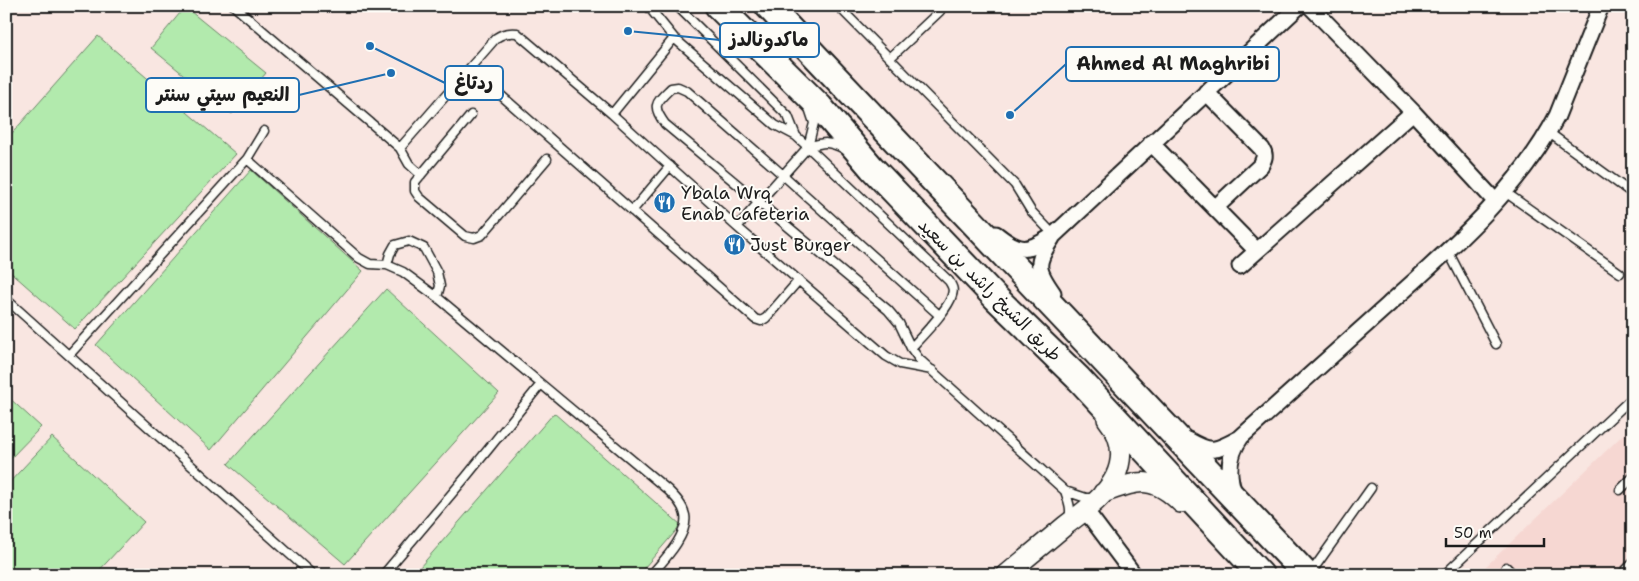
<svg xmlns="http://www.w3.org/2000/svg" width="1639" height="581" font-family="'Shantell Sans','Playpen Sans Arabic',sans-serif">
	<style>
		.built { fill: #f6d7d2 }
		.green { fill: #b2eaad; stroke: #678364 }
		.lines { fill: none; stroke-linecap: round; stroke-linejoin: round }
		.service-casing { stroke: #1c1c1c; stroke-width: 11 }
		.minor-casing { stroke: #1c1c1c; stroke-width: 19 }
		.tertiary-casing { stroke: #1c1c1c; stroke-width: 22 }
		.primary-casing { stroke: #1c1c1c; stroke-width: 29 }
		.service { stroke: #fdfcf7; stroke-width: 8 }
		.minor { stroke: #fdfcf7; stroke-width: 15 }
		.tertiary { stroke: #fdfcf7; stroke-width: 19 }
		.primary { stroke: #fdfcf7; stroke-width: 25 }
		.labels { text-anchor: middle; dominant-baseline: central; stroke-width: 4; stroke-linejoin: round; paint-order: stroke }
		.poi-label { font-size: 18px; fill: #1c1c1c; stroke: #fdfcf7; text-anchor: start }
		.street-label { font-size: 18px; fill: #1c1c1c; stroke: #fdfcf7 }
		.leader { fill: none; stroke: #1f6fb2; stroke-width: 2 }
		.callout-dot { fill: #1f6fb2; stroke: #fdfcf7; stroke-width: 2 }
		.callout { fill: #fdfcf7; stroke: #1f6fb2; stroke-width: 2 }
		.callout-label { font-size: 19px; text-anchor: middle; font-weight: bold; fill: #1c1c1c }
	</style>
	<rect width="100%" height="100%" fill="#f9e6e1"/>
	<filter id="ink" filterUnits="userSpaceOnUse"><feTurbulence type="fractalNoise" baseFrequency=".02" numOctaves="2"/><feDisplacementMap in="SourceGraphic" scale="10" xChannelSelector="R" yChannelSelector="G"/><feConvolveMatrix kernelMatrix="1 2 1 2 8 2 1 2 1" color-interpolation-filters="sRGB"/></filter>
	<g filter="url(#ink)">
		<path class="built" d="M1633,425v150h-156z"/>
		<path class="green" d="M185,7l81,66 -34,41 -81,-66z
			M98,36l138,118 -161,175 -69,-61v-128z
			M251,170l112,101 -152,179 -115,-105z
			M386,289l113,104 -154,171 -117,-100z
			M6,395l35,32 -35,36z
			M554,413l127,112 -43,50h-225z
			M52,437l92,85 -49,53h-89v-89z"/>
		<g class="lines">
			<defs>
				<path id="service" d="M234,6l166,142 9,16 12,11
					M648,6l26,32 101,87 21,11 12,11 141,134c3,5 5,8 3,14 -3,14 -31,42 -41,53
					M677,6l111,110 8,20
					M838,6l177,179 16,26 23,24
					M890,58l50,-47 2,-5
					M470,68l285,251 6,2 5,-3 33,-38
					M612,114l62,-76
					M471,115l-56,67v9l4,6 46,39 9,2 8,-3 65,-76
					M1548,132l85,62
					M808,147c16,-5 21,-6 36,2
					M400,148l96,-110c7,-5 13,-6 21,-5l95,81 125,113 149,129 14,8 32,6
					M247,159l112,99 11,6 17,1 16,7 34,25 231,193c7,7 15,15 17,25 4,20 -22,46 -34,60
					M1505,192l115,81
					M632,211l38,-45
					M737,227l71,-80 6,-24 -5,-15
					M1448,251l48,93
					M387,265l3,-11 5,-9 14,-4 15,7 13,24 3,14 -3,11
					M6,299l307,276
					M939,315l-156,-140 -96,-84 -9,-4 -7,1c-15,15 -20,17 -6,36l223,186 11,13 12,25 8,11 146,132c3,9 7,18 4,27
					M69,355l178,-196 17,-28
					M1620,490l13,-13
					M1065,491l21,7h9
					M1506,567l8,8
					M1310,574l61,-86
					M383,575l82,-97 76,-94
					M1444,575l189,-178
					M1621,575l12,-12"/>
				<path id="minor" d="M1310,6l103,106 82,89
					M1206,92l56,57c4,6 2,10 -1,16l-46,43
					M1151,143l106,108
					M996,234c25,20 32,18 58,1l245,-229
					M1052,238c-17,26 -16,31 1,55
					M1240,266l173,-154
					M1188,440c24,14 28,11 52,-2
					M1234,493c-7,-20 -6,-38 7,-56 49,-44 98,-88 147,-132 62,-56 130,-114 169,-189l44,-110
					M1085,511l7,8 42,56"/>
				<path id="tertiary" d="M1103,493c35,-12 49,-19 78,10
					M1006,575c20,-17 40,-33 60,-50 17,-13 39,-28 49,-48 10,-21 6,-41 -8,-58"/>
				<path id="primary" d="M718,6l102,101 52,61 124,130 83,81 182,196
					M768,6l539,569"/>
			</defs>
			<use href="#service" class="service-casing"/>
			<use href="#minor" class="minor-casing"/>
			<use href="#tertiary" class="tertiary-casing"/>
			<use href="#primary" class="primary-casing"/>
			<use href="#service" class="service"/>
			<use href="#minor" class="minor"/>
			<use href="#tertiary" class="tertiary"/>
			<use href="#primary" class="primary"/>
		</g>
	</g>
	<defs>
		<symbol id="restaurant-disc" viewBox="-11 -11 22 22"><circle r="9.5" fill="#1f6fb2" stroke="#fdfcf7"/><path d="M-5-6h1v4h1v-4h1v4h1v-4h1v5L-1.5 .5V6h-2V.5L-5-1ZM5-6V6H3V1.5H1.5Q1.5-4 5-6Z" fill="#fff"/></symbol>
	</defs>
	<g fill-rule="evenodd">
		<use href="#restaurant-disc" x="652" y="190" width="25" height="25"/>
		<use href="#restaurant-disc" x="722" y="232" width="25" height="25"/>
	</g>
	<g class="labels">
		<g class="poi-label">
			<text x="681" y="193">Ybala Wrq<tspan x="681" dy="21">Enab Cafeteria</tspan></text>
			<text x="750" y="245">Just Burger</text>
		</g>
		<g class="street-label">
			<text transform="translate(990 290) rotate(45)">طريق الشيخ راشد بن سعيد</text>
		</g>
	</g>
	<path class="leader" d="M628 31L720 40M1010 115L1066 64M370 46L445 83M391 73L299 95"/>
	<g class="callout-dot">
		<circle cx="628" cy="31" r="5"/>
		<circle cx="1010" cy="115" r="5"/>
		<circle cx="370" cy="46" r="5"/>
		<circle cx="391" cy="73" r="5"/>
	</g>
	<g class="callout">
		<rect x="720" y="23" width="99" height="34" rx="5"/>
		<rect x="1066" y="47" width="213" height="34" rx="5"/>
		<rect x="445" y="66" width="58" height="34" rx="5"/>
		<rect x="146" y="78" width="153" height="34" rx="5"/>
	</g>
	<g class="callout-label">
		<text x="769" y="46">ماكدونالدز</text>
		<text x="1173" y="70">Ahmed Al Maghribi</text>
		<text x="474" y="89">ردتاغ</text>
		<text x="223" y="101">النعيم سيتي سنتر</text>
	</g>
	<rect width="1639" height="581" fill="none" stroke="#fdfcf7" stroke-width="25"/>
	<rect x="12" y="12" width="1614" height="556" fill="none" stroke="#1c1c1c" stroke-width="2" filter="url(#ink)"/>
	<path d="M1446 538v8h98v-8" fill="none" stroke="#1c1c1c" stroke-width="2.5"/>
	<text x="1454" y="538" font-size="15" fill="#1c1c1c" stroke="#fdfcf7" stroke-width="4" paint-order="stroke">50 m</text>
</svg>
